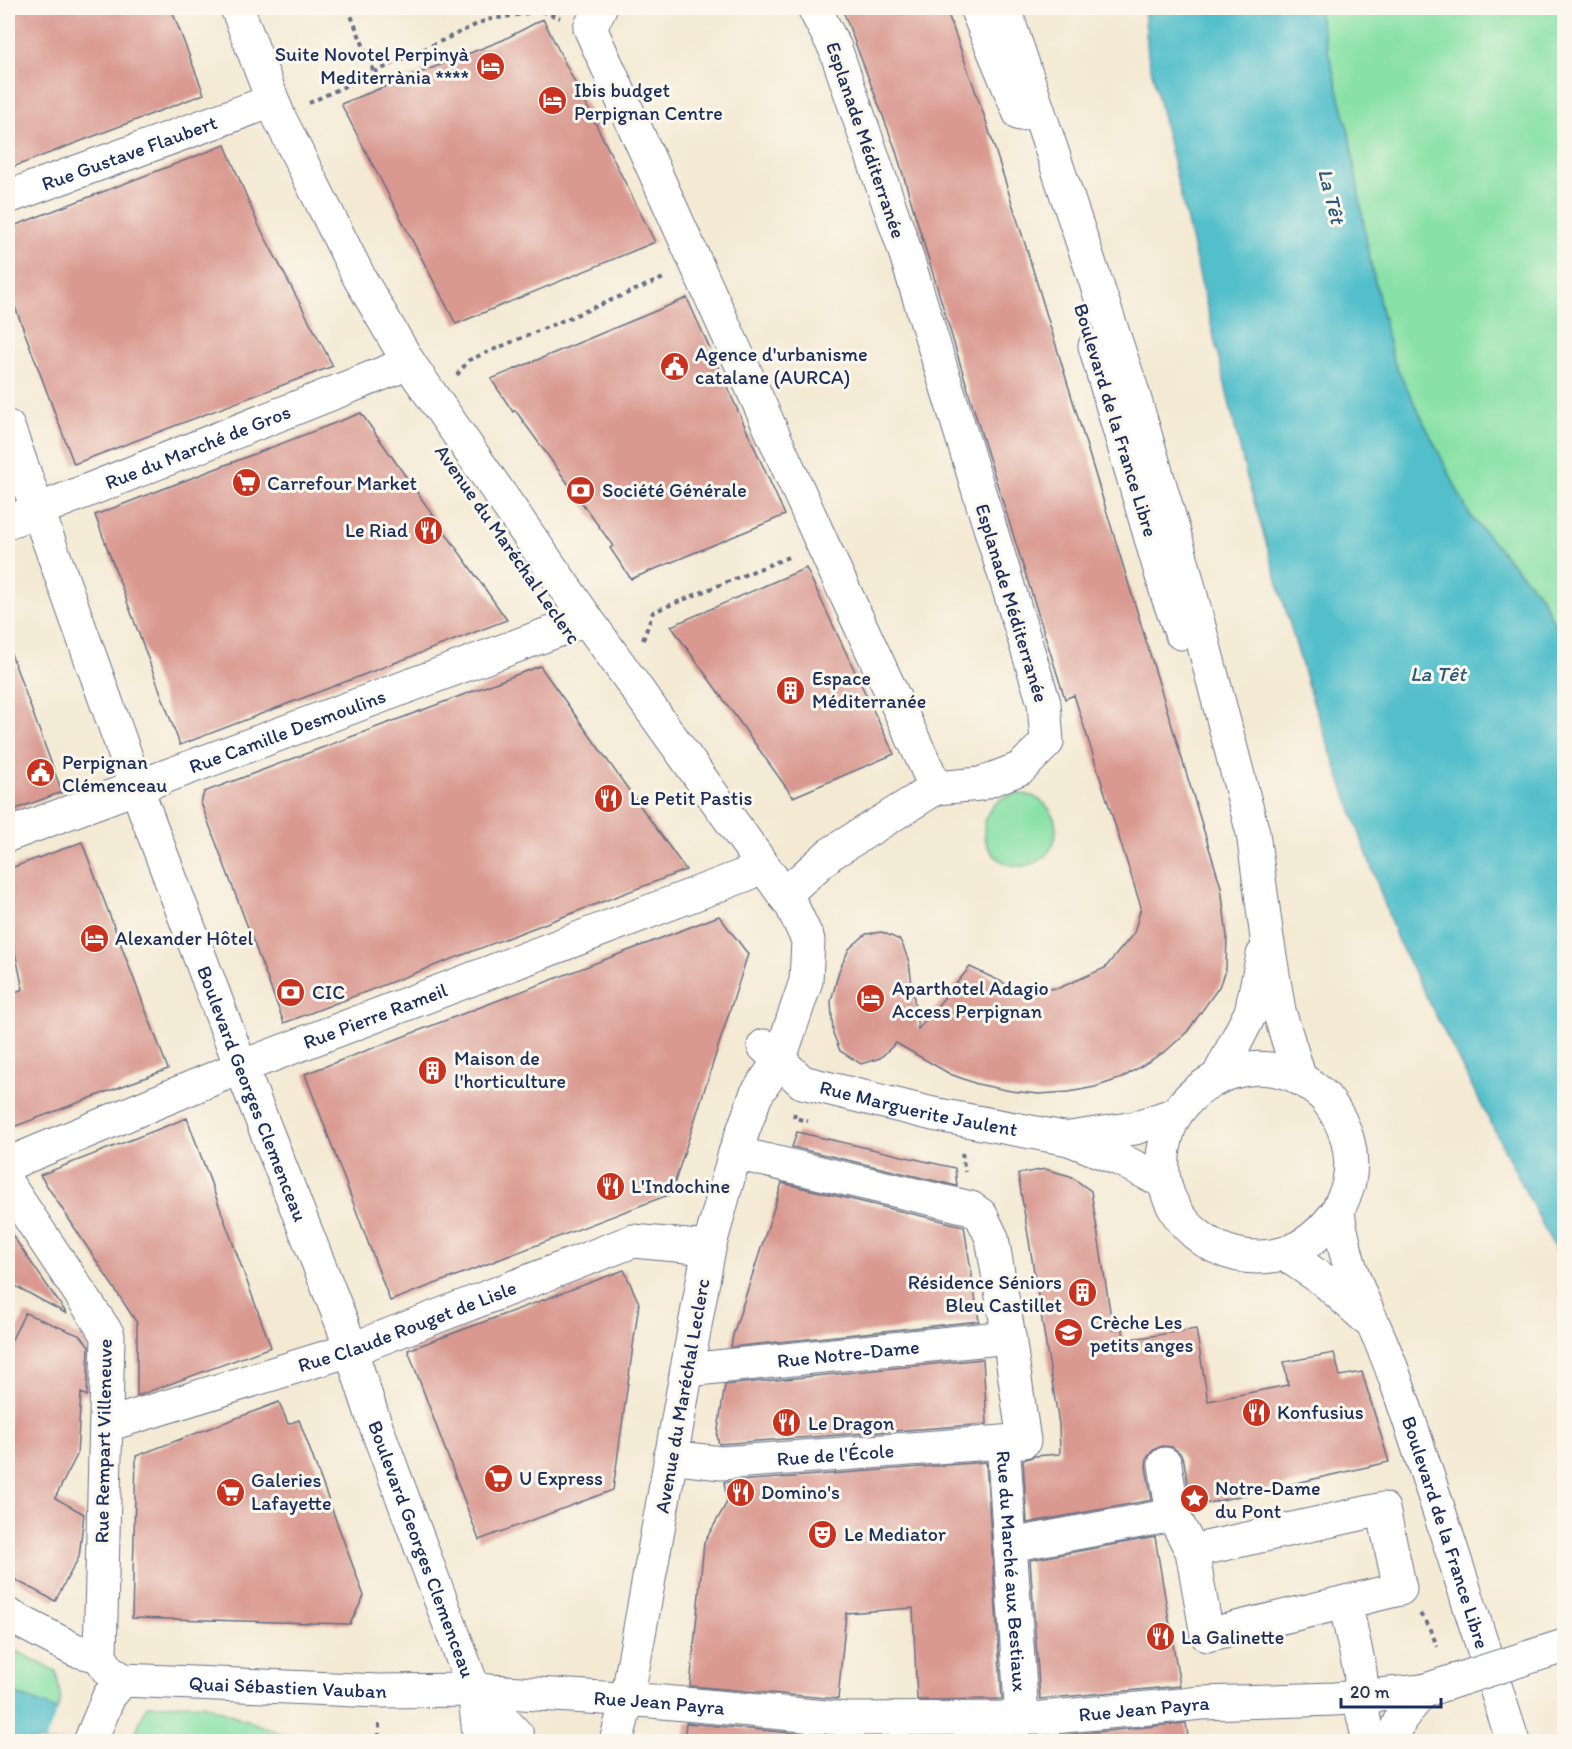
<svg xmlns="http://www.w3.org/2000/svg" width="1572" height="1749" font-family="Itim,sans-serif">
	<style>
		.green { fill: #88e1a6; stroke: #528882; stroke-width: 1.5 }
		.water { fill: #52bfcb; stroke: #367794; stroke-width: 1.5 }
		.pier { fill: #f4ead4 }
		.building { fill: #d99990 }
		.lines { fill: none; stroke-linecap: round; stroke-linejoin: round }
		.minor-casing { stroke: #677087; stroke-width: 35 }
		.major-casing { stroke: #677087; stroke-width: 35 }
		.path { stroke: #677087; stroke-width: 4; stroke-dasharray: 4.5 4.5; stroke-linecap: butt }
		.minor { stroke: #fff; stroke-width: 33 }
		.major { stroke: #fff; stroke-width: 33 }
		.major-bridge-casing { stroke: #677087; stroke-width: 35; stroke-linecap: butt }
		.major-bridge { stroke: #fff; stroke-width: 33 }
		.labels { text-anchor: middle; dominant-baseline: central; stroke-width: 6; stroke-linejoin: round; paint-order: stroke }
		.poi-label { font-size: 20px; fill: #1b2f5e; stroke: #fbf7ec; text-anchor: start }
		.street-label { font-size: 20px; fill: #1b2f5e; stroke: #fbf7ec }
		.water-label { font-size: 21px; font-style: italic; fill: #2c5a7f; stroke: #fbf7ec }
	</style>
	<rect width="100%" height="100%" fill="#fbf7ec"/>
	<filter id="ink" filterUnits="userSpaceOnUse"><feTurbulence type="fractalNoise" baseFrequency=".0167" numOctaves="2"/><feDisplacementMap in="SourceGraphic" scale="12" xChannelSelector="R" yChannelSelector="G"/><feConvolveMatrix kernelMatrix="1 2 1 2 8 2 1 2 1" color-interpolation-filters="sRGB"/></filter>
	<filter id="wash" filterUnits="userSpaceOnUse"><feTurbulence type="fractalNoise" baseFrequency=".008" numOctaves="4" result="noise"/><feDisplacementMap in="SourceGraphic" scale="24" xChannelSelector="R" yChannelSelector="G"/><feGaussianBlur stdDeviation="1.35" result="paint"/><feColorMatrix in="noise" values="0 0 0 0 0 0 0 0 0 0 0 0 0 0 0 0 0 1.4 0 .05"/><feComposite in="paint" operator="in"/></filter>
	<g filter="url(#wash)">
		<rect width="100%" height="100%" fill="#f4ead4"/>
		<path class="green" d="M1317,8h247v635l-23,-47 -71,-80 -77,-156 -25,-109 -19,-118z
			M984 830a36 36 0 1 1 72 0a36 36 0 1 1-72 0Z
			M8,1647l48,24 5,29 -4,11 -49,-20z
			M203,1704l99,37 -170,-1 15,-35z"/>
		<path class="water" d="M1144,8h173l32,125 19,118 25,109 77,156 71,81 23,46v633l-2,-13 -165,-324 -87,-246 -64,-219 -98,-419z
			M8,1691l128,50h-126l-2,-1z"/>
		<path class="pier" d="M58,1709l75,28 -2,5 -86,-1z"/>
		<g id="blocks">
			<path class="building" d="M8,8h163l33,86 -196,75z
				M842,8h104l39,110 41,129 195,640 6,50 -1,31 -7,19 -32,45 -21,19 -44,27 -27,9 -26,5 -30,2 -28,-3 -34,-7 -27,-10 -54,-31 -16,15 -19,6 -21,-13 -7,-18 -2,-32 8,-30 10,-22 17,-15 16,-2 18,8 3,6 6,16 9,67 52,-62 38,18 27,5 24,-2 46,-20 29,-35 7,-26 -67,-212 -9,4 -83,-263 -87,-288z
				M543,19l112,223 -199,82 -115,-220 162,-64z
				M225,145l33,79 75,142 -259,98 -66,-176v-60z
				M687,298l98,217 -154,64 -21,-31 3,-2 -98,-136 -2,2 -22,-33z
				M361,413l146,207 -327,125 -85,-230z
				M806,568l88,186 -101,43 -122,-171z
				M8,651h2l52,141 -54,20z
				M540,666l146,204 -402,153 -83,-220 3,-11z
				M82,842l86,227 -160,60v-134l15,-6 -15,-70v-50z
				M719,916l29,38 -77,240 -281,107 -85,-227z
				M187,1118l84,229 -134,49v-73l-97,-148z
				M797,1132l158,36 2,18 -165,-39z
				M1045,1169l25,7 21,15 22,139 9,-2 3,12 71,-11 12,72 80,-16 -4,-23 50,-9 6,23 22,-4 27,90 -198,45 -7,-46 -4,-8 -8,-6 -10,-1 -9,4 -6,8 -1,9 6,33 -125,23 -4,-63 12,-4 25,-2 -1,-30 -41,-250z
				M782,1183l182,43 15,95 -248,26 2,-12z
				M8,1229l59,85 -59,-32z
				M624,1270l15,33 -26,187 -134,50 -71,-190z
				M25,1313l56,23 8,10 -2,50 -6,-3 -4,62 -22,43 29,16 -5,43 -24,44 -47,-25v-229z
				M983,1359l4,65 -268,20 -2,-8 8,-51z
				M279,1402l9,22 11,-4 65,176 -14,28 -218,-6 4,-162z
				M986,1462l16,237 -85,1 -4,-92 -67,5 -8,86 -148,-13 14,-143 23,-41 -3,-20z
				M1155,1537l25,149 -140,13 -10,-139z
				M686,1723l148,14v5h-150z
				M1186,1723l3,19h-269l-1,-5h126z"/>
		</g>
	</g>
	<g filter="url(#ink)">
		<use href="#blocks" fill-opacity="0" stroke="#677087" stroke-width="1.5"/>
		<g class="lines">
			<defs>
				<g id="minor">
					<path d="M237,8l42,109 80,160 50,86 177,255 206,288 16,34 -2,41 -27,80 -23,34 -21,58 -26,95 -82,452 -11,42"/>
					<path d="M600,8l-10,20 232,515 114,245 44,-4 41,-16 26,-26 -3,-39 -141,-458 -68,-197 -21,-40"/>
					<path id="s1" d="M8,197l264,-96"/>
					<path id="s2" d="M8,522l401,-159"/>
					<path id="s3" d="M8,835l559,-208 19,-9"/>
					<path d="M784,895l46,-41 106,-66"/>
					<path id="s4" d="M764,1046l38,36 131,32 136,25 50,20 45,23"/>
					<path d="M1070,1138l65,-10 40,-14"/>
					<path id="s5" d="M735,1153l236,55 10,7 11,23 17,99 15,104 -21,1 18,261"/>
					<path id="s6" d="M8,1164l233,-97 504,-192 17,-10"/>
					<path d="M8,1185l100,150 -8,321 8,14 15,10"/>
					<path id="s7" d="M687,1370l322,-33"/>
					<path id="s8" d="M107,1425l243,-75 283,-109 76,7"/>
					<path id="s9" d="M670,1457l51,6 282,-21"/>
					<path d="M1165,1464l8,51 19,36 15,84 193,-46 -17,-80 -191,42"/>
					<path d="M1010,1545l163,-30"/>
					<path d="M1345,1602l15,69 1,9 -2,17 10,45"/>
					<path d="M8,1615l67,35 25,6"/>
					<path id="s10" d="M90,1742l19,-46 14,-16 255,11 96,-1 178,11 195,18 196,-1 159,-15 133,-4 88,-8"/>
				</g>
				<g id="major">
					<path d="M976,8l44,106"/>
					<path d="M1004,8l128,382 47,160 74,283 14,105 12,73 21,68"/>
					<path d="M1095,346l73,251 13,36"/>
					<path id="s11" d="M8,427l139,389 94,251 101,256 31,95 101,272 6,52"/>
					<path d="M1219,1075l32,-63 12,-57"/>
					<path id="s12" d="M1338,1211c-14,19 -30,35 -53,42 -65,20 -133,-37 -121,-104 2,-13 6,-27 14,-38 30,-41 88,-58 132,-26 6,5 13,9 17,15 18,23 28,52 22,81 -1,10 -7,18 -10,27 -2,10 3,25 5,35 9,47 36,89 51,135 41,120 79,242 118,364"/>
					<path d="M1285,1254l40,27 40,36"/>
					<path d="M474,1690l43,45 2,7"/>
					<path d="M1391,1742l10,-24 22,-27 31,-10"/>
				</g>
			</defs>
			<use href="#minor" class="minor-casing"/>
			<use href="#major" class="major-casing"/>
			<path class="path" d="M348,8l26,64
				M309,103l177,-83 55,-9 19,7
				M457,375l12,-15 197,-83
				M643,640l10,-28 138,-56
				M795,1113l-1,5 14,3
				M962,1153l3,19
				M1420,1614l10,13 7,20
				M379,1724v18"/>
			<use href="#minor" class="minor"/>
			<use href="#major" class="major"/>
			<defs>
				<path id="major-bridge" d="M1454,1681l110,-35"/>
			</defs>
			<use href="#major-bridge" class="major-bridge-casing"/>
			<use href="#major-bridge" class="major-bridge"/>
		</g>
	</g>
	<defs>
		<symbol id="hotel-disc" viewBox="-11 -11 22 22"><circle r="9.5" fill="#c8321e" stroke="#fbf7ec"/><path d="M-6-4.5h1.5V1H6V5H4.5V3h-9V5H-6ZM-4 0a1.8 1.8 0 1 1 3.6 0ZM.5 0V-2.5h3Q6-2.5 6 0Z" fill="#fff"/></symbol>
		<symbol id="civic-disc" viewBox="-11 -11 22 22"><circle r="9.5" fill="#c8321e" stroke="#fbf7ec"/><path d="M-.6-6.5H3V-4.5H.6V-3L4-1V1h2V6H-6V1h2V-1L-.6-3ZM-1.2 2.5V6h2.4V2.5Z" fill="#fff"/></symbol>
		<symbol id="supermarket-disc" viewBox="-11 -11 22 22"><circle r="9.5" fill="#c8321e" stroke="#fbf7ec"/><path d="M-6-5.5h2.5l.6 2H6L4.5 2H-2.5L-4.4-4H-6ZM-1.5 3.2a1.3 1.3 0 1 0 .1 0ZM3 3.2a1.3 1.3 0 1 0 .1 0Z" fill="#fff"/></symbol>
		<symbol id="bank-disc" viewBox="-11 -11 22 22"><circle r="9.5" fill="#c8321e" stroke="#fbf7ec"/><path d="M-6-4H6V4H-6ZM0-2.3a2.3 2.3 0 1 0 0 4.6a2.3 2.3 0 1 0 0-4.6Z" fill="#fff"/></symbol>
		<symbol id="restaurant-disc" viewBox="-11 -11 22 22"><circle r="9.5" fill="#c8321e" stroke="#fbf7ec"/><path d="M-5-6h1v4h1v-4h1v4h1v-4h1v5L-1.5 .5V6h-2V.5L-5-1ZM5-6V6H3V1.5H1.5Q1.5-4 5-6Z" fill="#fff"/></symbol>
		<symbol id="building-disc" viewBox="-11 -11 22 22"><circle r="9.5" fill="#c8321e" stroke="#fbf7ec"/><path d="M-4-6H4V6H1V3H-1V6H-4ZM-2.5-4.3h1.7v1.8h-1.7ZM.8-4.3h1.7v1.8H.8ZM-2.5-1h1.7V.8h-1.7ZM.8-1h1.7V.8H.8Z" fill="#fff"/></symbol>
		<symbol id="school-disc" viewBox="-11 -11 22 22"><circle r="9.5" fill="#c8321e" stroke="#fbf7ec"/><path d="M0-5L7-2L0 1L-7-2ZM-4 1L0 2.5L4 1V4Q0 6-4 4Z" fill="#fff"/></symbol>
		<symbol id="sight-disc" viewBox="-11 -11 22 22"><circle r="9.5" fill="#c8321e" stroke="#fbf7ec"/><path d="M0-6L1.8-2.2L6-1.7L2.9 1.2L3.7 5.4L0 3.3L-3.7 5.4L-2.9 1.2L-6-1.7L-1.8-2.2Z" fill="#fff"/></symbol>
		<symbol id="theatre-disc" viewBox="-11 -11 22 22"><circle r="9.5" fill="#c8321e" stroke="#fbf7ec"/><path d="M-5-5.5Q0-4 5-5.5V0Q5 5 0 6Q-5 5-5 0ZM-3.3-2.5H-1v1.5H-3.3ZM1-2.5H3.3v1.5H1ZM-2.8 1Q0 5.5 2.8 1Z" fill="#fff"/></symbol>
	</defs>
	<g fill-rule="evenodd">
		<use href="#hotel-disc" x="474" y="50" width="33" height="33"/>
		<use href="#hotel-disc" x="536" y="84" width="33" height="33"/>
		<use href="#civic-disc" x="658" y="350" width="33" height="33"/>
		<use href="#supermarket-disc" x="230" y="466" width="33" height="33"/>
		<use href="#bank-disc" x="564" y="474" width="33" height="33"/>
		<use href="#restaurant-disc" x="412" y="514" width="33" height="33"/>
		<use href="#building-disc" x="774" y="674" width="33" height="33"/>
		<use href="#civic-disc" x="24" y="756" width="33" height="33"/>
		<use href="#restaurant-disc" x="592" y="782" width="33" height="33"/>
		<use href="#hotel-disc" x="78" y="922" width="33" height="33"/>
		<use href="#bank-disc" x="274" y="976" width="33" height="33"/>
		<use href="#hotel-disc" x="854" y="982" width="33" height="33"/>
		<use href="#building-disc" x="416" y="1054" width="33" height="33"/>
		<use href="#restaurant-disc" x="594" y="1170" width="33" height="33"/>
		<use href="#building-disc" x="1066" y="1276" width="33" height="33"/>
		<use href="#school-disc" x="1052" y="1316" width="33" height="33"/>
		<use href="#restaurant-disc" x="1240" y="1396" width="33" height="33"/>
		<use href="#restaurant-disc" x="770" y="1406" width="33" height="33"/>
		<use href="#supermarket-disc" x="482" y="1462" width="33" height="33"/>
		<use href="#supermarket-disc" x="214" y="1476" width="33" height="33"/>
		<use href="#restaurant-disc" x="724" y="1476" width="33" height="33"/>
		<use href="#sight-disc" x="1178" y="1482" width="33" height="33"/>
		<use href="#theatre-disc" x="806" y="1518" width="33" height="33"/>
		<use href="#restaurant-disc" x="1144" y="1620" width="33" height="33"/>
	</g>
	<g class="labels">
		<g class="poi-label">
			<text x="469" y="54" text-anchor="end">Suite Novotel Perpinyà<tspan x="469" dy="23">Mediterrània ****</tspan></text>
			<text x="574" y="90">Ibis budget<tspan x="574" dy="23">Perpignan Centre</tspan></text>
			<text x="695" y="354">Agence d'urbanisme<tspan x="695" dy="23">catalane (AURCA)</tspan></text>
			<text x="267" y="483">Carrefour Market</text>
			<text x="602" y="490">Société Générale</text>
			<text x="408" y="530" text-anchor="end">Le Riad</text>
			<text x="812" y="678">Espace<tspan x="812" dy="23">Méditerranée</tspan></text>
			<text x="62" y="762">Perpignan<tspan x="62" dy="23">Clémenceau</tspan></text>
			<text x="630" y="798">Le Petit Pastis</text>
			<text x="115" y="938">Alexander Hôtel</text>
			<text x="892" y="988">Aparthotel Adagio<tspan x="892" dy="23">Access Perpignan</tspan></text>
			<text x="312" y="992">CIC</text>
			<text x="454" y="1058">Maison de<tspan x="454" dy="23">l'horticulture</tspan></text>
			<text x="631" y="1186">L'Indochine</text>
			<text x="1062" y="1282" text-anchor="end">Résidence Séniors<tspan x="1062" dy="23">Bleu Castillet</tspan></text>
			<text x="1090" y="1322">Crèche Les<tspan x="1090" dy="23">petits anges</tspan></text>
			<text x="1277" y="1412">Konfusius</text>
			<text x="808" y="1423">Le Dragon</text>
			<text x="519" y="1478">U Express</text>
			<text x="251" y="1480">Galeries<tspan x="251" dy="23">Lafayette</tspan></text>
			<text x="1215" y="1488">Notre-Dame<tspan x="1215" dy="23">du Pont</tspan></text>
			<text x="761" y="1492">Domino's</text>
			<text x="844" y="1534">Le Mediator</text>
			<text x="1181" y="1637">La Galinette</text>
		</g>
		<g class="street-label">
			<text transform="translate(866 140) rotate(71)">Esplanade Méditerranée</text>
			<text stroke="none"><textPath href="#s1" startOffset="129">Rue Gustave Flaubert</textPath></text>
			<text transform="translate(1116 420) rotate(73)">Boulevard de la France Libre</text>
			<text stroke="none"><textPath href="#s2" startOffset="204">Rue du Marché de Gros</textPath></text>
			<text transform="translate(508 544) rotate(55)">Avenue du Maréchal Leclerc</text>
			<text transform="translate(1012 603) rotate(73)">Esplanade Méditerranée</text>
			<text stroke="none"><textPath href="#s3" startOffset="298">Rue Camille Desmoulins</textPath></text>
			<text stroke="none"><textPath href="#s6" startOffset="396">Rue Pierre Rameil</textPath></text>
			<text stroke="none"><textPath href="#s11" startOffset="710">Boulevard Georges Clemenceau</textPath></text>
			<text stroke="none"><textPath href="#s4" startOffset="172">Rue Marguerite Jaulent</textPath></text>
			<text stroke="none"><textPath href="#s8" startOffset="316">Rue Claude Rouget de Lisle</textPath></text>
			<text stroke="none"><textPath href="#s7" startOffset="162">Rue Notre-Dame</textPath></text>
			<text transform="translate(682 1396) rotate(-80)">Avenue du Maréchal Leclerc</text>
			<text transform="translate(103 1441) rotate(-89)">Rue Rempart Villeneuve</text>
			<text stroke="none"><textPath href="#s9" startOffset="166">Rue de l'École</textPath></text>
			<text stroke="none"><textPath href="#s12" startOffset="930">Boulevard de la France Libre</textPath></text>
			<text stroke="none"><textPath href="#s11" startOffset="1196">Boulevard Georges Clemenceau</textPath></text>
			<text stroke="none"><textPath href="#s5" startOffset="636">Rue du Marché aux Bestiaux</textPath></text>
			<text stroke="none"><textPath href="#s10" startOffset="236">Quai Sébastien Vauban</textPath></text>
			<text stroke="none"><textPath href="#s10" startOffset="608">Rue Jean Payra</textPath></text>
			<text stroke="none"><textPath href="#s10" startOffset="1094">Rue Jean Payra</textPath></text>
		</g>
		<g class="water-label">
			<text transform="translate(1332 196) rotate(76)">La Têt</text>
			<text x="1438" y="673">La Têt</text>
		</g>
	</g>
	<rect width="1572" height="1749" fill="none" stroke="#fbf7ec" stroke-width="30"/>
	<path d="M1341 1698v9h100v-9" fill="none" stroke="#1b2f5e" stroke-width="3"/>
	<text x="1350" y="1698" font-size="18" fill="#1b2f5e" stroke="#fbf7ec" stroke-width="4.5" paint-order="stroke">20 m</text>
</svg>
